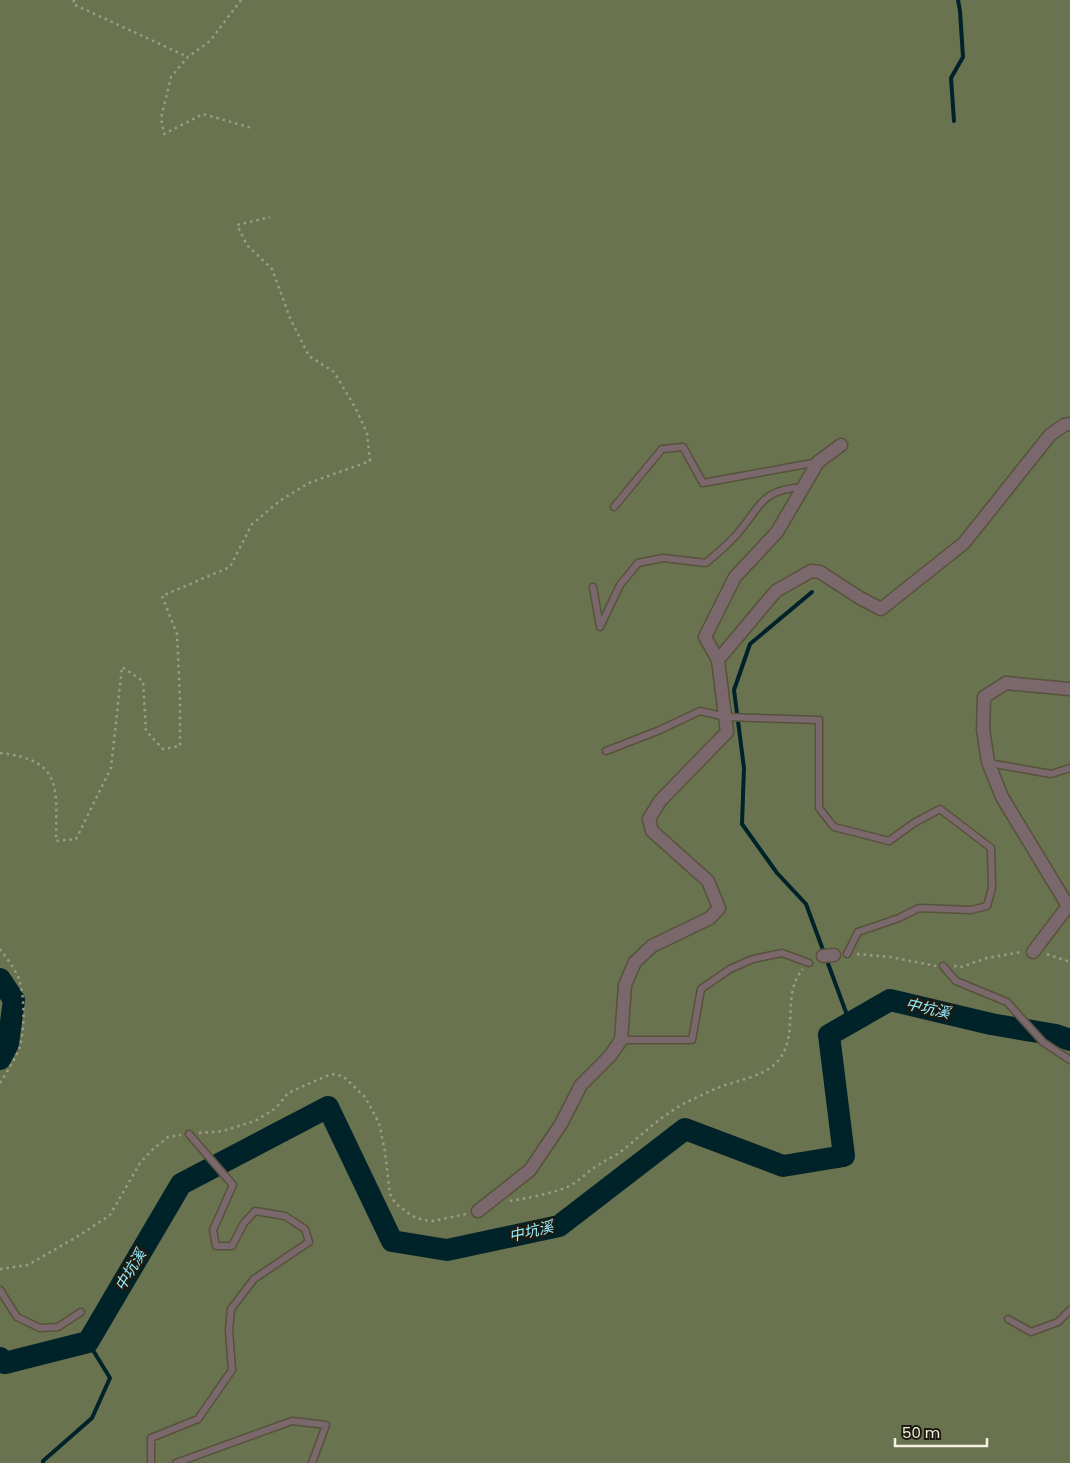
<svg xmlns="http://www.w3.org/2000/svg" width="1070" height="1463" font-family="Poppins,'Noto Sans TC',sans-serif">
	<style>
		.forest { fill: #6a734f }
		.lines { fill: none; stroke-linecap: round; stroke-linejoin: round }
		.stream { stroke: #00232a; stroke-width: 4 }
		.river { stroke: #00232a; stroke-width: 22 }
		.service-casing { stroke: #57523b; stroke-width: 9 }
		.minor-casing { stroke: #57523b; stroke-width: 15 }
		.path { stroke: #9e9a87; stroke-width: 2.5; stroke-dasharray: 2.5 4; stroke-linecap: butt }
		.service { stroke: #7b686c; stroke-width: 6 }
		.minor { stroke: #7b686c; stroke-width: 12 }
		.labels { text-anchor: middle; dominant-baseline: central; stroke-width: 5; stroke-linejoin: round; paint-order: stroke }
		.water-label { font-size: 15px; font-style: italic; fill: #98ecff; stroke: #1e1c11 }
	</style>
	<rect width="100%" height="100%" fill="#39341b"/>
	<path class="forest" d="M0,0h1070v1463h-1070z"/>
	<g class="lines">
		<path class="stream" d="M954,121l-3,-43 12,-21 -3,-46 -2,-11
			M812,592l-62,52 -16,46 10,78 -2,56 35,49 29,31 44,119
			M43,1463v-2l49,-43 18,-40 -22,-36"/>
		<path class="river" d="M0,979l14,21 -6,44 -8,15
			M0,1358l5,5 83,-21 93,-158 147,-77 64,134 55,9 112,-24 126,-97 98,37 61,-10 -15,-121 61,-35 101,24 65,11 14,5"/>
		<defs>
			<path id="service" d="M614,507l48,-58 21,-2 20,36 115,-21
				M593,587l7,40 20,-42 18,-22 25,-5 43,5c10,-9 22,-18 31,-29 25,-28 22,-44 66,-47
				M606,751l54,-21 40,-19 26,6 93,3v88l15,19 55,14 25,-18 26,-14 51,39 1,40 -5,18 -16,4 -52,-2 -20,10 -41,14 -11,22
				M989,763l62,11 19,-6
				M943,966l13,15 51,21 36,40 27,18
				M621,1040h71l9,-51 29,-20 23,-10 29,-6 27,10
				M0,1290l17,27 23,11 18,-1 23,-15
				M1008,1319l23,13 27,-10 12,-12
				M151,1463v-25l47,-19 34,-49 -3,-40 2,-21 23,-30 55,-37 -4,-13 -20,-13 -30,-5 -11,12 -12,23h-16l-3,-16 20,-45 -44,-51
				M176,1463l116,-42 34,4 -14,38"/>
			<path id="minor" d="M718,660l58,-69 35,-20 9,1 40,26 21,11 83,-66 86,-108 14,-10 6,-1
				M1033,952l35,-46 -66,-109 -14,-35 -5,-33 1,-32 22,-14 64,6
				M823,956l11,-1
				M478,1211l52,-41 31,-46 20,-39 29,-29 11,-16 4,-55 10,-23 17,-16 58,-28 9,-10 -11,-27 -56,-50 -3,-12 11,-18 67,-69 -9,-72 -13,-23 30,-60 42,-45 41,-70 23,-17"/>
		</defs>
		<use href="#service" class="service-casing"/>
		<use href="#minor" class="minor-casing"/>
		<path class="path" d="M74,0l-1,4 115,53
			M241,0l-31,41 -22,16 -17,20 -10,41 3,16 39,-20 49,14
			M0,753c64,7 56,36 56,88l20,-2 35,-71 11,-101 21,14 3,50 17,18 17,-3v-48l-3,-64 -15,-38 68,-29 22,-43 29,-24 28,-17 61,-22 -3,-28 -11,-24 -22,-37 -25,-16 -19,-38 -18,-49 -25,-24 -10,-20 33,-8
			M0,949c6,9 15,19 19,30 6,18 6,52 0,70 -5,12 -12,23 -19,34
			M857,954l33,3 46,9
			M1047,954l23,8
			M954,966l7,1 26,-9 34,-6
			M199,1133l24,-2 32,-10 21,-13 12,-15 36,-16 8,-3 11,2 22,21 14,26 6,29 5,42 5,9 17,13 11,4 10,1 33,-7
			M510,1201c18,-3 47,-8 63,-17 7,-4 13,-11 21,-16 9,-7 20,-11 29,-18 21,-17 40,-36 64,-48 9,-4 18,-9 28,-13 18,-8 49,-12 62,-27 24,-26 3,-67 26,-93
			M0,1269l28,-4 52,-30 30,-20 30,-52 12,-13 16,-13 13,-2"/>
		<use href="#service" class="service"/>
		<use href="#minor" class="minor"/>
	</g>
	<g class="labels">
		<g class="water-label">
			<text transform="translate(928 1008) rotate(13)">中坑溪</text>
			<text transform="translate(531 1231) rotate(-13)">中坑溪</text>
			<text transform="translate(130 1270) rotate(-59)">中坑溪</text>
		</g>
	</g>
	<path d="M895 1438v8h92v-8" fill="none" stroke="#f4f1e2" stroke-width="2.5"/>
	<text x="902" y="1438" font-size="15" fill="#f4f1e2" stroke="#1e1c11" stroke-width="4" paint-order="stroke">50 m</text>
</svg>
